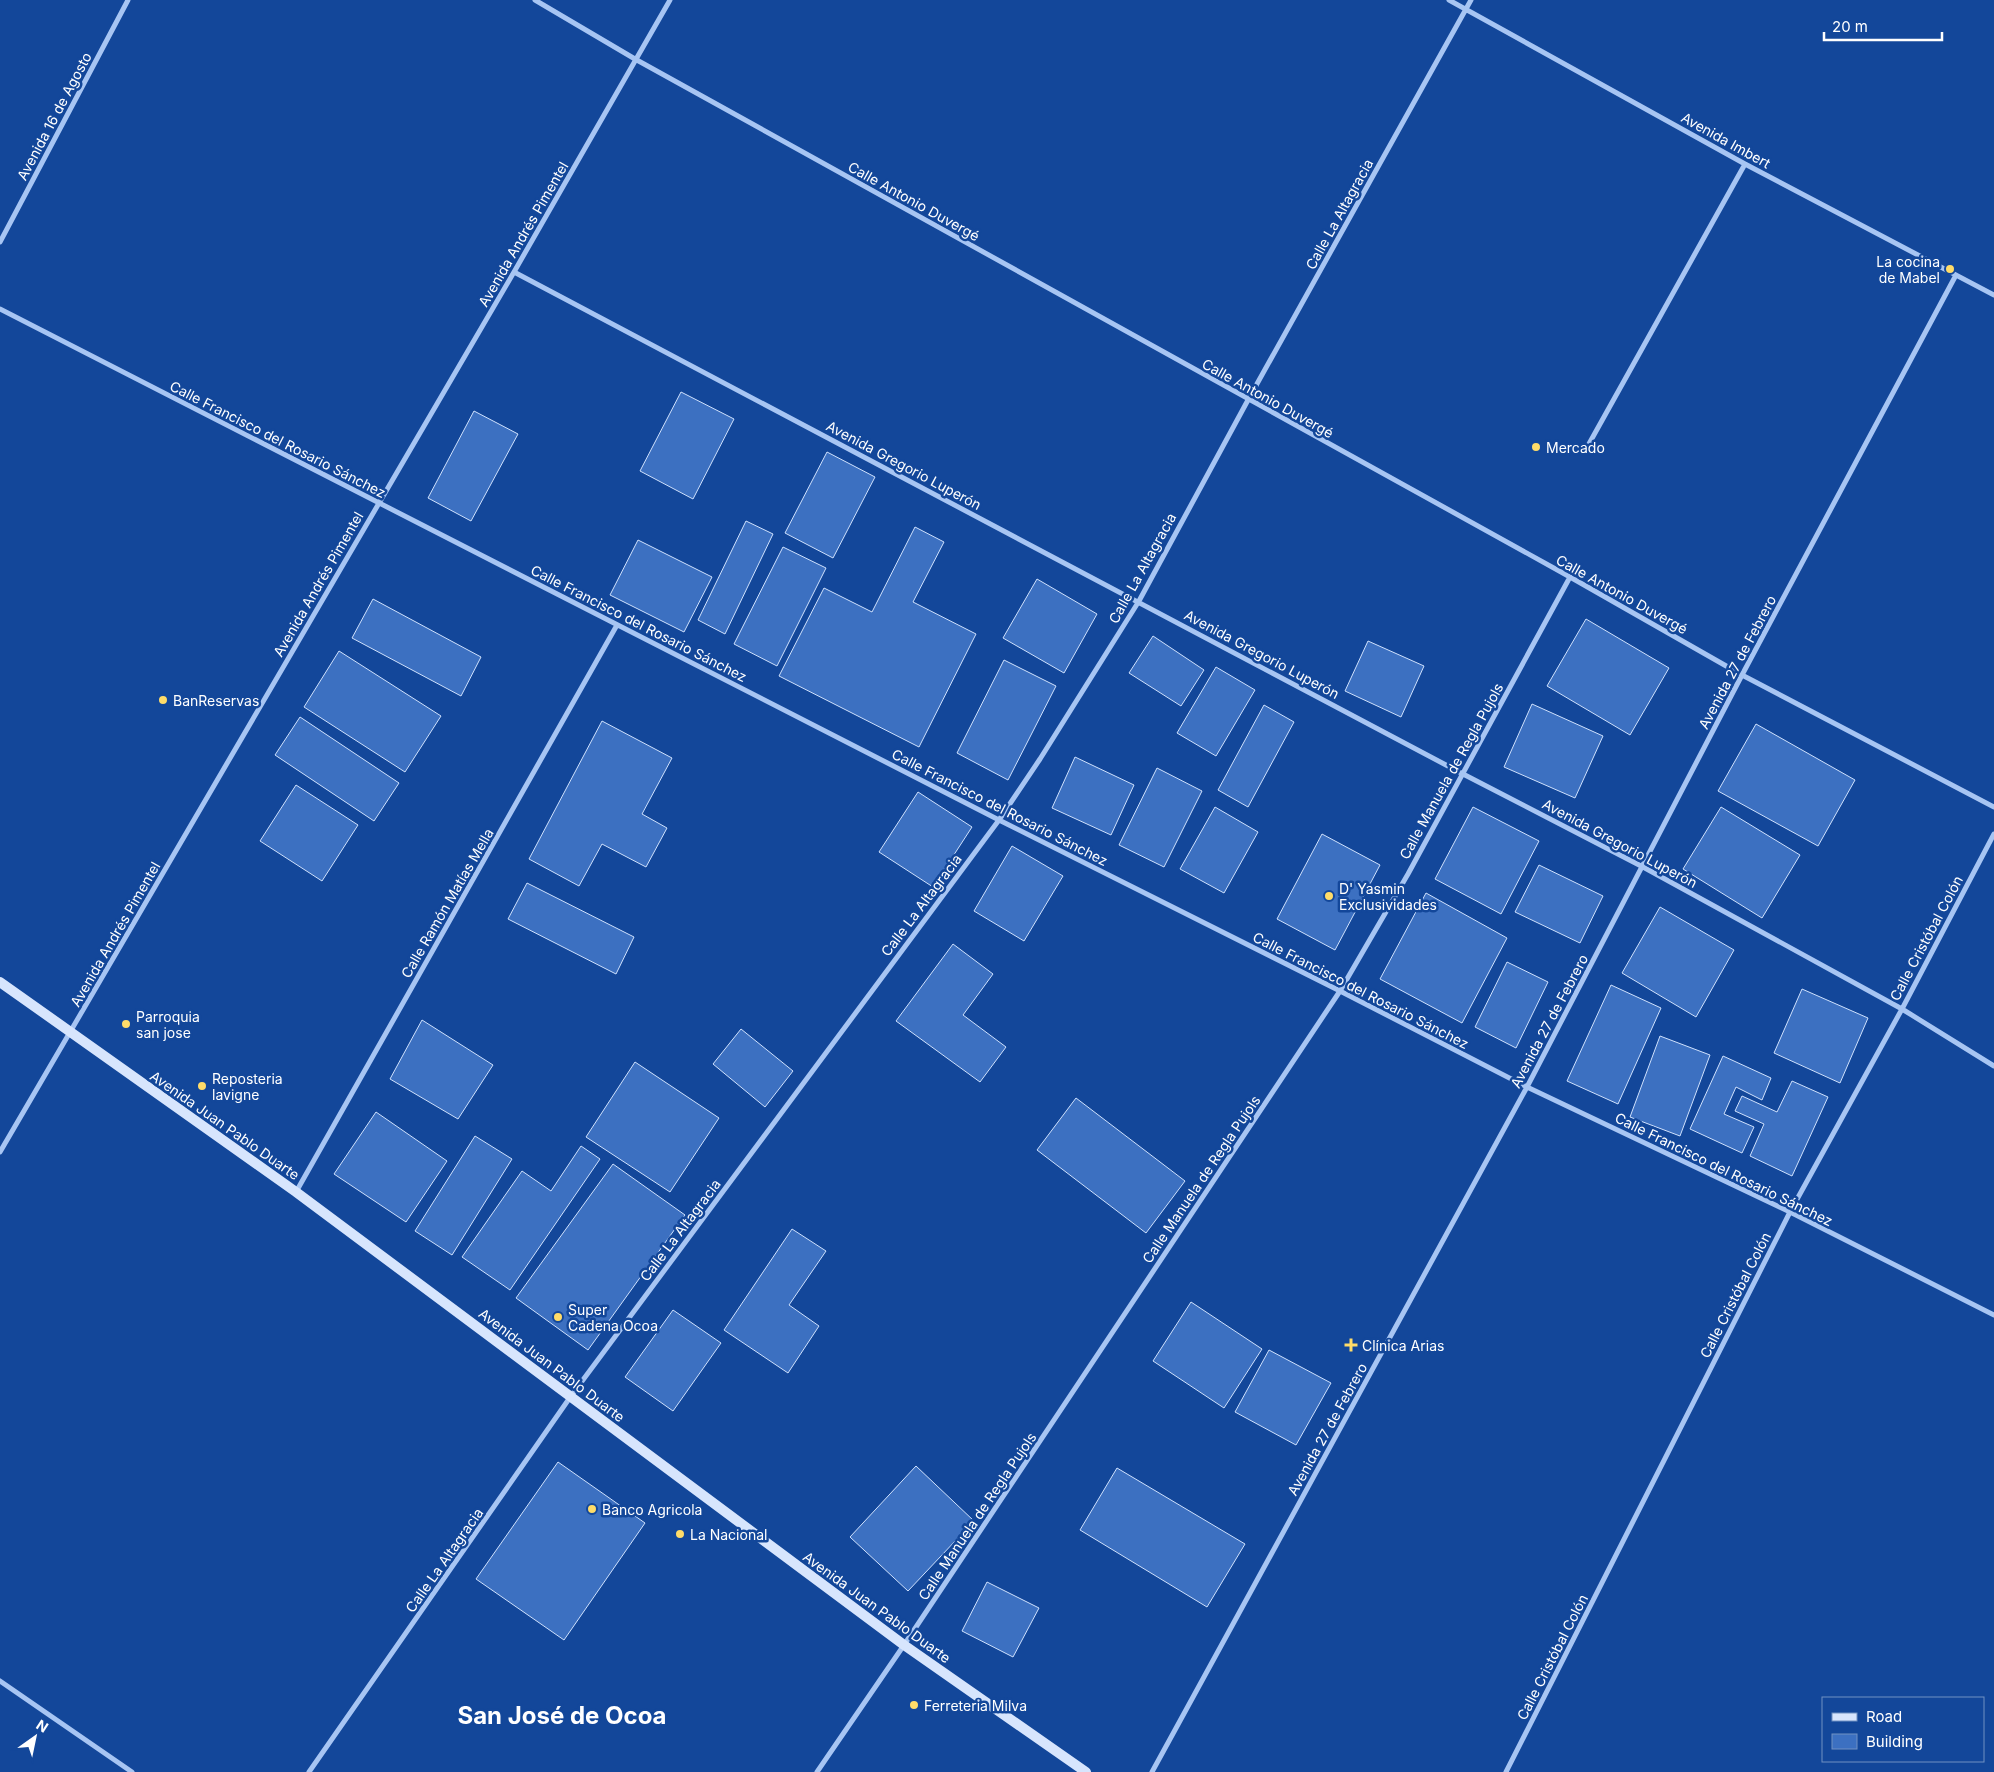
<svg xmlns="http://www.w3.org/2000/svg" width="1994" height="1772" font-family="Inter,sans-serif">
	<style>
		.building { fill: #3c70c1; stroke: #cfe1fd }
		.lines { fill: none; stroke-linecap: round; stroke-linejoin: round }
		.street { stroke: #a7c5f3; stroke-width: 5 }
		.secondary { stroke: #d7e5fd; stroke-width: 10 }
		.poi-dot { fill: #ffdc69; stroke: #13479a; stroke-width: 2 }
		.labels { text-anchor: middle; dominant-baseline: central; stroke-width: 5; stroke-linejoin: round; paint-order: stroke }
		.street-label { font-size: 14px; fill: #fff; stroke: #13479a }
		.poi-label { font-size: 14px; fill: #fff; stroke: #13479a; text-anchor: start }
		.town-label { font-size: 24px; font-weight: bold; fill: #fff; stroke: #13479a }
	</style>
	<rect width="100%" height="100%" fill="#13479a"/>
	<path class="building" d="M681,392l53,27 -41,80 -53,-28z
		M474,411l44,23 -47,87 -43,-23z
		M827,452l48,25 -42,81 -48,-25z
		M746,521l27,13 -48,100 -27,-14z
		M915,527l29,15 -31,60 63,32 -57,113 -140,-71 45,-88 48,24z
		M638,540l74,37 -28,55 -74,-37z
		M783,547l43,21 -49,98 -43,-22z
		M1037,579l60,35 -33,59 -61,-35z
		M373,599l108,58 -20,39 -109,-58z
		M1586,619l83,49 -39,67 -83,-49z
		M1153,636l51,34 -23,36 -52,-33z
		M1368,641l56,25 -23,51 -56,-26z
		M339,651l102,65 -36,56 -101,-65z
		M1004,660l52,26 -48,94 -51,-27z
		M1216,667l39,23 -39,66 -39,-23z
		M1532,704l71,32 -28,62 -71,-31z
		M1264,705l30,17 -46,85 -30,-17z
		M300,717l99,66 -25,38 -99,-66z
		M602,721l70,37 -30,56 25,14 -21,39 -44,-23 -23,42 -50,-27z
		M1756,724l99,56 -37,66 -100,-55z
		M1075,757l59,28 -23,50 -59,-27z
		M1157,768l45,23 -38,76 -45,-22z
		M296,785l62,40 -36,56 -62,-40z
		M918,792l54,35 -39,60 -54,-35z
		M1215,807l43,25 -34,61 -44,-24z
		M1473,807l66,34 -38,73 -66,-35z
		M1721,807l79,48 -38,63 -79,-49z
		M1322,834l58,31 -45,85 -58,-31z
		M1012,846l51,30 -39,65 -50,-30z
		M1539,865l64,31 -23,47 -65,-31z
		M527,883l107,54 -18,37 -108,-55z
		M1426,893l81,45 -45,85 -82,-44z
		M1660,907l74,43 -38,67 -74,-44z
		M953,944l40,30 -30,41 43,32 -26,35 -84,-61z
		M1507,962l41,20 -32,66 -41,-21z
		M1611,985l50,23 -43,96 -51,-23z
		M1802,989l66,29 -28,65 -66,-30z
		M422,1020l71,45 -35,54 -68,-40z
		M741,1029l52,42 -28,36 -52,-43z
		M1660,1036l50,19 -30,81 -50,-19z
		M1723,1056l48,22 -9,22 -26,-13 -12,27 30,13 -12,26 -52,-24z
		M635,1062l84,56 -49,74 -84,-55z
		M1792,1081l36,16 -36,79 -42,-20 14,-32 -29,-13 7,-15 35,16z
		M1076,1098l109,83 -39,52 -109,-83z
		M376,1112l71,49 -41,61 -72,-48z
		M475,1136l37,23 -60,96 -37,-24z
		M581,1146l19,13 -90,131 -48,-33 60,-86 29,20z
		M613,1164l72,51 -97,135 -72,-52z
		M792,1229l34,22 -37,54 30,21 -31,47 -64,-43z
		M1191,1302l71,47 -38,59 -71,-47z
		M673,1310l48,33 -48,68 -48,-34z
		M1269,1350l62,33 -35,62 -61,-33z
		M558,1462l87,61 -81,117 -88,-61z
		M916,1466l58,55 -66,70 -58,-54z
		M1117,1468l128,76 -38,63 -127,-77z
		M987,1582l52,26 -26,49 -51,-26z"/>
	<g class="lines">
		<path class="street" d="M535,0l100,59 935,518 172,98 252,132
			M1449,0l296,164 249,131
			M0,242l128,-242
			M514,272l949,502 180,93 259,142 92,57
			M0,309l999,511 341,171 187,96 263,125 204,103
			M1585,451l160,-287
			M0,1152l514,-880 156,-272
			M296,1192l321,-567
			M0,1681l132,91
			M309,1772l262,-376 428,-576 41,-61 99,-158 109,-201 223,-400
			M817,1772l87,-127 436,-654 68,-117 162,-297
			M1152,1772l375,-685 215,-412 214,-400
			M1506,1772l284,-560 112,-203 92,-175"/>
		<path class="secondary" d="M0,982l296,210 608,453 182,127"/>
	</g>
	<g class="poi-dot">
		<circle cx="1950" cy="269" r="5"/>
		<circle cx="1536" cy="447" r="5"/>
		<circle cx="163" cy="700" r="5"/>
		<circle cx="1329" cy="896" r="5"/>
		<circle cx="126" cy="1024" r="5"/>
		<circle cx="202" cy="1086" r="5"/>
		<circle cx="558" cy="1317" r="5"/>
		<path d="M1348.5 1337.5h5v5h5v5h-5v5h-5v-5h-5v-5h5z"/>
		<circle cx="592" cy="1509" r="5"/>
		<circle cx="680" cy="1534" r="5"/>
		<circle cx="914" cy="1705" r="5"/>
	</g>
	<g class="labels">
		<g class="street-label">
			<text transform="translate(54 116) rotate(-62)">Avenida 16 de Agosto</text>
			<text transform="translate(1726 140) rotate(29)">Avenida Imbert</text>
			<text transform="translate(914 201) rotate(29)">Calle Antonio Duvergé</text>
			<text transform="translate(1339 214) rotate(-61)">Calle La Altagracia</text>
			<text transform="translate(523 234) rotate(-60)">Avenida Andrés Pimentel</text>
			<text transform="translate(1268 398) rotate(29)">Calle Antonio Duvergé</text>
			<text transform="translate(278 439) rotate(27)">Calle Francisco del Rosario Sánchez</text>
			<text transform="translate(904 465) rotate(28)">Avenida Gregorio Luperón</text>
			<text transform="translate(1142 568) rotate(-61)">Calle La Altagracia</text>
			<text transform="translate(318 584) rotate(-60)">Avenida Andrés Pimentel</text>
			<text transform="translate(1622 594) rotate(29)">Calle Antonio Duvergé</text>
			<text transform="translate(639 623) rotate(27)">Calle Francisco del Rosario Sánchez</text>
			<text transform="translate(1262 654) rotate(28)">Avenida Gregorio Luperón</text>
			<text transform="translate(1737 662) rotate(-62)">Avenida 27 de Febrero</text>
			<text transform="translate(1451 771) rotate(-61)">Calle Manuela de Regla Pujols</text>
			<text transform="translate(1000 807) rotate(27)">Calle Francisco del Rosario Sánchez</text>
			<text transform="translate(1620 843) rotate(28)">Avenida Gregorio Luperón</text>
			<text transform="translate(447 903) rotate(-60)">Calle Ramón Matías Mella</text>
			<text transform="translate(921 905) rotate(-53)">Calle La Altagracia</text>
			<text transform="translate(115 934) rotate(-60)">Avenida Andrés Pimentel</text>
			<text transform="translate(1926 938) rotate(-62)">Calle Cristóbal Colón</text>
			<text transform="translate(1361 990) rotate(27)">Calle Francisco del Rosario Sánchez</text>
			<text transform="translate(1549 1021) rotate(-62)">Avenida 27 de Febrero</text>
			<text transform="translate(225 1125) rotate(35)">Avenida Juan Pablo Duarte</text>
			<text transform="translate(1724 1169) rotate(26)">Calle Francisco del Rosario Sánchez</text>
			<text transform="translate(1201 1179) rotate(-56)">Calle Manuela de Regla Pujols</text>
			<text transform="translate(680 1230) rotate(-53)">Calle La Altagracia</text>
			<text transform="translate(1735 1295) rotate(-63)">Calle Cristóbal Colón</text>
			<text transform="translate(552 1365) rotate(37)">Avenida Juan Pablo Duarte</text>
			<text transform="translate(1327 1429) rotate(-61)">Avenida 27 de Febrero</text>
			<text transform="translate(977 1516) rotate(-56)">Calle Manuela de Regla Pujols</text>
			<text transform="translate(444 1560) rotate(-55)">Calle La Altagracia</text>
			<text transform="translate(877 1607) rotate(36)">Avenida Juan Pablo Duarte</text>
			<text transform="translate(1552 1657) rotate(-63)">Calle Cristóbal Colón</text>
		</g>
		<g class="poi-label">
			<text x="1940" y="261" text-anchor="end">La cocina<tspan x="1940" dy="16">de Mabel</tspan></text>
			<text x="1546" y="447">Mercado</text>
			<text x="173" y="700">BanReservas</text>
			<text x="1339" y="888">D' Yasmin<tspan x="1339" dy="16">Exclusividades</tspan></text>
			<text x="136" y="1016">Parroquia<tspan x="136" dy="16">san jose</tspan></text>
			<text x="212" y="1078">Reposteria<tspan x="212" dy="16">lavigne</tspan></text>
			<text x="568" y="1309">Super<tspan x="568" dy="16">Cadena Ocoa</tspan></text>
			<text x="1362" y="1345">Clínica Arias</text>
			<text x="602" y="1509">Banco Agricola</text>
			<text x="690" y="1534">La Nacional</text>
			<text x="924" y="1705">Ferreteria Milva</text>
		</g>
		<g class="town-label">
			<text x="562" y="1715">San José de Ocoa</text>
		</g>
	</g>
	<rect x="1822" y="1697" width="162" height="65" fill="#13479a" stroke="#7191c2"/>
	<rect x="1832" y="1713" width="25" height="8" fill="#d7e5fd" stroke="#7191c2"/>
	<text x="1866" y="1722" font-size="15" fill="#ffffff">Road</text>
	<rect x="1832" y="1734" width="25" height="15" fill="#3c70c1" stroke="#7191c2"/>
	<text x="1866" y="1747" font-size="15" fill="#ffffff">Building</text>
	<g transform="translate(35 1737) rotate(33)" stroke="#13479a" stroke-width="4" paint-order="stroke">
	<path d="M0-4L9 19L0 12L-9 19Z" fill="#ffffff"/>
	<text y="-8" font-size="14" font-weight="bold" text-anchor="middle" fill="#ffffff">N</text>
	</g>
	<path d="M1824 32v8h118v-8" fill="none" stroke="#ffffff" stroke-width="2.5"/>
	<text x="1832" y="32" font-size="15" fill="#ffffff" stroke="#13479a" stroke-width="4" paint-order="stroke">20 m</text>
</svg>
